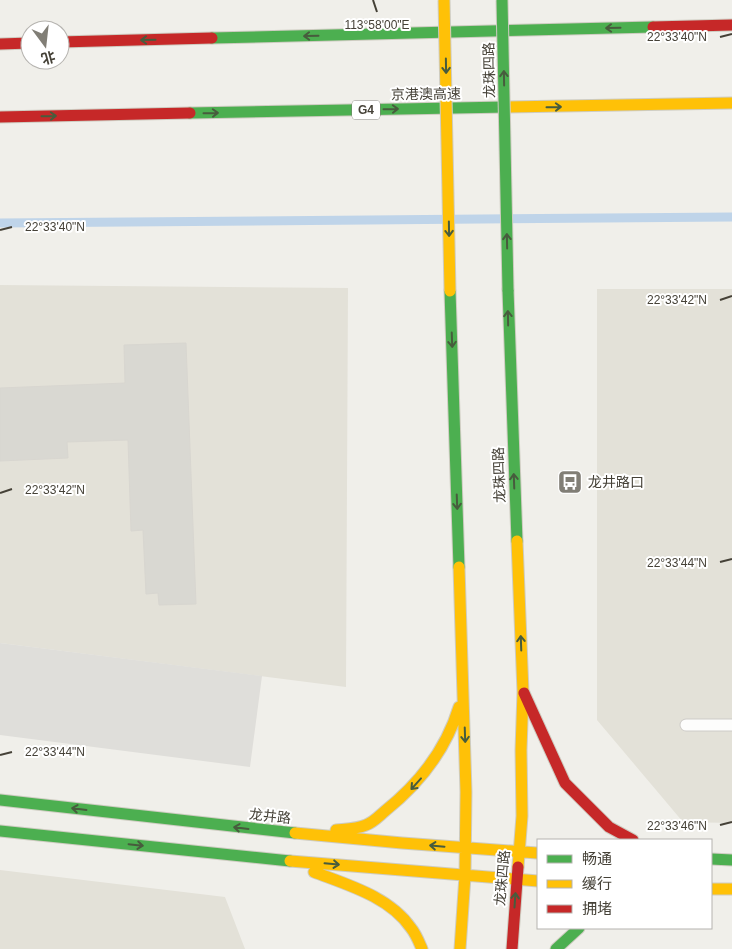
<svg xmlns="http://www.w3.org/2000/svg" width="732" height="949" font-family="Arial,'Noto Sans SC',sans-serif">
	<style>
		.residential { fill: #e3e1d8 }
		.parking { fill: #dfdeda }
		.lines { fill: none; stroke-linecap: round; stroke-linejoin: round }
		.stream { stroke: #bfd4e9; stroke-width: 9 }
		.building { fill: #d9d8d2; stroke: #d8d6d0 }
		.lane-casing { stroke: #ceccc8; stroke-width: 13 }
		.fast-casing { stroke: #ceccc1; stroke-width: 13 }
		.slow-casing { stroke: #ceccc1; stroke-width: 13 }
		.jam-casing { stroke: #ceccc1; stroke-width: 13 }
		.lane { stroke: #fdfdfc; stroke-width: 11 }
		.fast { stroke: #4caf50; stroke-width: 11 }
		.slow { stroke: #ffc107; stroke-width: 11 }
		.jam { stroke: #c62828; stroke-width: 11 }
		.fast-bridge-casing { stroke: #ceccc1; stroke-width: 13; stroke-linecap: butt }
		.slow-bridge-casing { stroke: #ceccc1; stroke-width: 13; stroke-linecap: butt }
		.fast-bridge { stroke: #4caf50; stroke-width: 11 }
		.slow-bridge { stroke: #ffc107; stroke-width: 11 }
		.oneway { stroke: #475c3d }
		.ticks { fill: none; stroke: #454137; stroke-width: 2 }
		.labels { text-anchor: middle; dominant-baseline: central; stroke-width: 4; stroke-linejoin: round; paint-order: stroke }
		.shield { fill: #fff; stroke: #7d7a73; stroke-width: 1 }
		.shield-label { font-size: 12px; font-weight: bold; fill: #454137 }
		.street-label { font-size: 14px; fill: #454137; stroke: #fff }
		.poi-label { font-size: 14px; fill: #454137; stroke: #fff; text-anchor: start }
		.ticks-label { font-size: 12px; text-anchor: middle; fill: #454137; stroke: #fff; stroke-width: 4; stroke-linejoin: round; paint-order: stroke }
	</style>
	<rect width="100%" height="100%" fill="#f0efea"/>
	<path class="residential" d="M0,285l348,3 -2,399 -346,-44z
		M597,289h135v534l-49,-1 -86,-102z
		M0,870l225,27 20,52h-245z"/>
	<path class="parking" d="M0,643l262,33 -12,91 -250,-32z"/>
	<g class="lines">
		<path class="stream" d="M0,223l732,-6"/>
	</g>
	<path class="building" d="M186,343l10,261 -37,1 -1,-12 -12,1 -3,-64 -12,1 -3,-91 -61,2 1,16 -68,3v-73l125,-5 -1,-38z"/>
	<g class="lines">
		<defs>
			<path id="lane" d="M686,725h46"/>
			<path id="fast" d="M212,38l441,-11
				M190,113l317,-6
				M508,290l9,251
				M450,291l9,276
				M0,800l295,33
				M0,831l290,30
				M711,859l21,1
				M556,949l23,-21"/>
			<path id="slow" d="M507,107l225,-4
				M517,541l6,151 -2,58 1,66 -4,51
				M459,567l7,225 -1,84 -5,73
				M336,830c10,-1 21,-1 30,-5 8,-3 13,-9 19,-14 35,-28 61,-61 74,-104
				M295,833l107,10 135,10
				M290,861l248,20
				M314,872c34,13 76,25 97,56 5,6 8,14 11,21
				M711,889h21"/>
			<path id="jam" d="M653,27l79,-2
				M60,42l152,-4
				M0,44l30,-1
				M0,117l190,-4
				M524,693l41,90 44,44 24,13
				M512,949l6,-82"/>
		</defs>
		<use href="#lane" class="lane-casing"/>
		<use href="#fast" class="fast-casing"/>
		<use href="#slow" class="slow-casing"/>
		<use href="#jam" class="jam-casing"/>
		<use href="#lane" class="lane"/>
		<use href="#fast" class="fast"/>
		<use href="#slow" class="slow"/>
		<use href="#jam" class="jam"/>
		<defs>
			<path id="fast-bridge" d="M502,0l6,290"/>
			<path id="slow-bridge" d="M444,0l6,291"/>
		</defs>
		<use href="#fast-bridge" class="fast-bridge-casing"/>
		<use href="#slow-bridge" class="slow-bridge-casing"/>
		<use href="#fast-bridge" class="fast-bridge"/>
		<use href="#slow-bridge" class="slow-bridge"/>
	</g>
	<defs><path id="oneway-shaft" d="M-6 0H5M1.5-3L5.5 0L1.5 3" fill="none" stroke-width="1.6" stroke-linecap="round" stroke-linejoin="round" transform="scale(1.25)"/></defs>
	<g class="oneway">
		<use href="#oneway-shaft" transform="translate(613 28) rotate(179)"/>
		<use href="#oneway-shaft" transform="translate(311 36) rotate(179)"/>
		<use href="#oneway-shaft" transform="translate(148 40) rotate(179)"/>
		<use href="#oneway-shaft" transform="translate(446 66) rotate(89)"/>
		<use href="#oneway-shaft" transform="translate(504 78) rotate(-91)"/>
		<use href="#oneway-shaft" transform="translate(554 107) rotate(-1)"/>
		<use href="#oneway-shaft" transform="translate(391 109) rotate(-1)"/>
		<use href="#oneway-shaft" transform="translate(211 113) rotate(-1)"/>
		<use href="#oneway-shaft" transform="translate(49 116) rotate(-1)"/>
		<use href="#oneway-shaft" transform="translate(449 229) rotate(89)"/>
		<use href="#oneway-shaft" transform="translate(507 241) rotate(-91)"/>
		<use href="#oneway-shaft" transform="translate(508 318) rotate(-91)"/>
		<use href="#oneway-shaft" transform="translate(452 340) rotate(88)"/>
		<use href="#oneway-shaft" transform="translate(514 481) rotate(-92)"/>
		<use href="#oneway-shaft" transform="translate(457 502) rotate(88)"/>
		<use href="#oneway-shaft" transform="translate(521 643) rotate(-92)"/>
		<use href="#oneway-shaft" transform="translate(465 735) rotate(88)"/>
		<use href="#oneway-shaft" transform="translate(416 784) rotate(132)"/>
		<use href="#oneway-shaft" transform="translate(79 809) rotate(-173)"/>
		<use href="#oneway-shaft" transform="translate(241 828) rotate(-173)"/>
		<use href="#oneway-shaft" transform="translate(136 845) rotate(6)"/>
		<use href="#oneway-shaft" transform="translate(437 846) rotate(-175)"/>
		<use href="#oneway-shaft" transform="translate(332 864) rotate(5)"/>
		<use href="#oneway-shaft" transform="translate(515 900) rotate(-86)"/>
	</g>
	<path class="ticks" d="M373,0l4,12M720,37l12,-3M0,230l12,-3M720,300l12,-4M0,493l12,-4M720,562l12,-3M0,755l12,-3M720,825l12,-3"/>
	<defs>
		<symbol id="bus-square" viewBox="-11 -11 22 22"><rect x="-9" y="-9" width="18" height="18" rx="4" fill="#817e76" stroke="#fff"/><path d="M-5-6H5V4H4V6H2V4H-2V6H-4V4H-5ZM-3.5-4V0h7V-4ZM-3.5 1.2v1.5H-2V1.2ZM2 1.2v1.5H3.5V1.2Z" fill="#fff"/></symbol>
	</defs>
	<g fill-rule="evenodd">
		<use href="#bus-square" x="556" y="468" width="28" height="28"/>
	</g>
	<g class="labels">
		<rect class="shield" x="352" y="100.5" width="28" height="19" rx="4"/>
		<g class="shield-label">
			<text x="366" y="110">G4</text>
		</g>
		<g class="street-label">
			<text transform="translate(489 70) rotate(-91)">龙珠四路</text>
			<text transform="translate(426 94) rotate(-1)">京港澳高速</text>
			<text transform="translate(499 475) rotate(-92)">龙珠四路</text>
			<text transform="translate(270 816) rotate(6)">龙井路</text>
			<text transform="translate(502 878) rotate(-85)">龙珠四路</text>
		</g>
		<g class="poi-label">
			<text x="588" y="482">龙井路口</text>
		</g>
	</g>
	<g class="ticks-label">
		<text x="377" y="29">113°58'00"E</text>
		<text x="677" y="41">22°33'40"N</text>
		<text x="55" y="231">22°33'40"N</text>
		<text x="677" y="304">22°33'42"N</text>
		<text x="55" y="494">22°33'42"N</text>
		<text x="677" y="567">22°33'44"N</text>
		<text x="55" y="756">22°33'44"N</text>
		<text x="677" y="830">22°33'46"N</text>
	</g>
	<rect x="537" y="839" width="175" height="90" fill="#ffffff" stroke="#b5b3af"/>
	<rect x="547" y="855" width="25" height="8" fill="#4caf50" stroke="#b5b3af"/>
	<text x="582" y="864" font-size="15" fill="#454137">畅通</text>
	<rect x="547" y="880" width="25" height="8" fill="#ffc107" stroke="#b5b3af"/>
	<text x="582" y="889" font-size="15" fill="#454137">缓行</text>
	<rect x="547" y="905" width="25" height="8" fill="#c62828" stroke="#b5b3af"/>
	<text x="582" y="914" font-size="15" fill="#454137">拥堵</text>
	<g transform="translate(45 45) rotate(165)"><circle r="24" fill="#ffffff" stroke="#b5b3af"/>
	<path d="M0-4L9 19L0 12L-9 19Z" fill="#817e76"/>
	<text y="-8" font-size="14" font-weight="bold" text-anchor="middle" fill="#454137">北</text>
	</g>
</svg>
